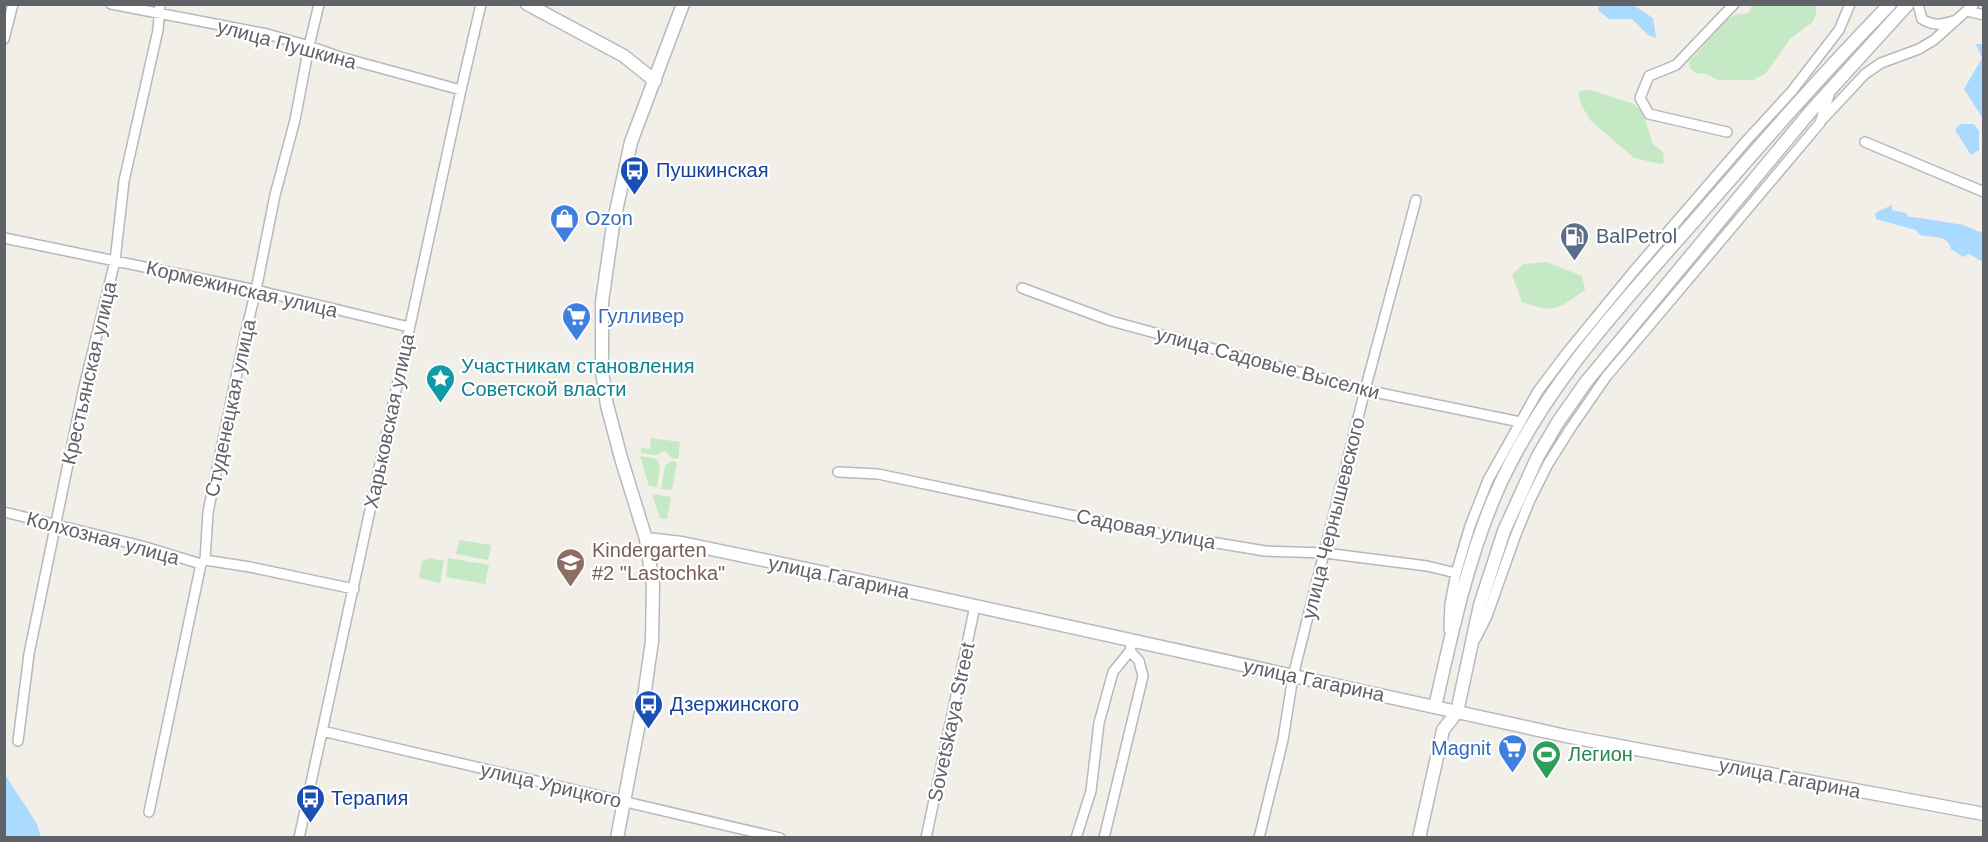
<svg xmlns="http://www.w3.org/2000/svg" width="1988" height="842" font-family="Arial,sans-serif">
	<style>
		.green { fill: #c5e8c5 }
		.water { fill: #aadaff }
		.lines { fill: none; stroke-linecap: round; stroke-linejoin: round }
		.street-casing { stroke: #b5b8bc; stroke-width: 12 }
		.secondary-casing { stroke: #b6babf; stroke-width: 15 }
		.street { stroke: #fff; stroke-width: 9 }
		.secondary { stroke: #fff; stroke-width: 12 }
		.labels { text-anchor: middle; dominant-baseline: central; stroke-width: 4.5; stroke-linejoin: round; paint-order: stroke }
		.street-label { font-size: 20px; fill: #5f6368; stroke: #fff }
		.transit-label { font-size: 20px; fill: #164399; stroke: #fff; text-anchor: start }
		.shop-label { font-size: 20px; fill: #366cbe; stroke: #fff; text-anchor: start }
		.service-label { font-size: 20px; fill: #4e5e75; stroke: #fff; text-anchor: start }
		.culture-label { font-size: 20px; fill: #0d838f; stroke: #fff; text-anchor: start }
		.education-label { font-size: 20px; fill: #785e54; stroke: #fff; text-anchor: start }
		.leisure-label { font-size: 20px; fill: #27864d; stroke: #fff; text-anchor: start }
	</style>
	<rect width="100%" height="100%" fill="#f1efe8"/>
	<path class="green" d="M1752,5h64v9l-3,8 -23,17 -25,35 -12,6h-34l-13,-6 -10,-1 -6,-5 -1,-6 38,-42 7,-5 15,-2z
		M1591,90l43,14 9,10 10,30 10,8 1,10 -3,2 -27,-6 -44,-38 -9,-16 -3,-11 2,-2z
		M1547,262l35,14 3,14c-27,19 -30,24 -63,12l-10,-27 11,-11z
		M651,438l29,4 -2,17 -7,-1 -4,-6 -4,-1 -7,4 -15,-2v-5l9,1z
		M640,456l16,3 4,6 -3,22 -8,-1z
		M671,461l6,1 -5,28 -11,-1 4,-23z
		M652,494l19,3 -4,22 -7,-1z
		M459,540l32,5 -3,15 -32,-6z
		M430,558l14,3 -4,22 -21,-5 3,-17z
		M448,558l41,7 -4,19 -39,-7z"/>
	<path class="water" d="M1628,4l7,2 18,12 3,20 -8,-3 -16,-16h-23l-11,-9 1,-5z
		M1976,44h7v75l-19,-30 18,-31z
		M1960,124h14l5,7v19l-8,5 -16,-25z
		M1892,205v5l14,3 3,4c17,1 33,5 50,7 7,1 15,7 23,8l1,3v27l-14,-8 -6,3 -12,-8c-3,-15 -19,-11 -31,-14l-4,-5 -40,-11 -1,-6z
		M4,773l33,51 4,13h-36z"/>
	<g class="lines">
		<defs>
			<path id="street" d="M111,4l156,30 42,12 31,11 121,33
				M1918,4l4,15c11,7 19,6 31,2
				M1967,11l17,4
				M4,39l9,-35
				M1823,119l42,-45 16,-11 38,-14 15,-9 40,-36
				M1727,132l-78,-18 -9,-16 9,-22 27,-11 58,-61
				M1865,142l119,50
				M4,238l252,52 153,37
				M1022,288l89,33 254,69 155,32
				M838,472l40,2 273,58 114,19 60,2 102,13 29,7
				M4,512l138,34 59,18
				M205,560l45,7 104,22
				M1449,630l1,-26 6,-31 14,-47 18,-46 50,-89 31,-41 64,-78 114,-132 45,-49 47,-61 11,-26
				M1476,638l11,-22 28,-79 15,-37 18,-36 22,-35 36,-52 214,-254 10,-31
				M322,731l458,107
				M18,741l11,-87 54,-263 32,-130 9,-80 34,-151 2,-26
				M149,812l52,-248 4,-4 3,-48 36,-173 12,-49 19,-95 20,-75 14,-74 10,-42
				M299,838l162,-748 20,-86
				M926,838l49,-232
				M1076,838l15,-47 8,-68 14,-51 17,-21
				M1104,838l39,-162 -4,-15 -9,-10 2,-11
				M1259,838l24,-98 10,-64 72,-286 51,-190"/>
			<path id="secondary" d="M527,4l97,52 31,25
				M646,539l36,4 139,29 745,164 418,78
				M1435,707c16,-71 31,-142 59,-209 44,-104 122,-188 195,-271 66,-76 131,-151 201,-223
				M617,838l27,-141 8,-56 1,-56 -7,-46 -25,-81 -14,-53 -5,-33v-70l11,-77 18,-83 52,-138
				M1419,838l24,-108 14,-18 23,-107 24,-74 34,-75 20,-34 28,-40 224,-270 98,-108"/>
		</defs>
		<use href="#street" class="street-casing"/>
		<use href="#secondary" class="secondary-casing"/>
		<use href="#street" class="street"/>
		<use href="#secondary" class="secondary"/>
	</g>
	<defs>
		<symbol id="bus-pin" viewBox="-11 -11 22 30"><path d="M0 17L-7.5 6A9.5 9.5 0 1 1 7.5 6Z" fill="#1a4fb4" stroke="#fff"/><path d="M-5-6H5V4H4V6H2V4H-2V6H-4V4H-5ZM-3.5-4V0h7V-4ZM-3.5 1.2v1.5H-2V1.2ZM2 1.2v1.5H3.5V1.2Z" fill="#fff"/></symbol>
		<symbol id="shop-pin" viewBox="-11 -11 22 30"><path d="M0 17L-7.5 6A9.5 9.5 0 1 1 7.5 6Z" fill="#3f7fe0" stroke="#fff"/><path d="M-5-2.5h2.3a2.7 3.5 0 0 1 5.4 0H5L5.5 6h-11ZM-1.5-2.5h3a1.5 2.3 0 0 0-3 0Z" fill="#fff"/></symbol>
		<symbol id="fuel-pin" viewBox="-11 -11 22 30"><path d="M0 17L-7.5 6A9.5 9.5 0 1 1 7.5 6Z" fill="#5c6f8a" stroke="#fff"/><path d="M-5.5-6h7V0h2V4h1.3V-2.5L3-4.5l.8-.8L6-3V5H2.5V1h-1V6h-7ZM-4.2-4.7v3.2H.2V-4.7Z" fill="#fff"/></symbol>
		<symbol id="supermarket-pin" viewBox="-11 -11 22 30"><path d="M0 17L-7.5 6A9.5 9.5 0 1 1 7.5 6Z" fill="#3f7fe0" stroke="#fff"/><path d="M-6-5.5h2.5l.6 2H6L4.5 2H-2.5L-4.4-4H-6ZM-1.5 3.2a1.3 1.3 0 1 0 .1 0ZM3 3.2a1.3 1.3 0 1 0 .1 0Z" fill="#fff"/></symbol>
		<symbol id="sight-pin" viewBox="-11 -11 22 30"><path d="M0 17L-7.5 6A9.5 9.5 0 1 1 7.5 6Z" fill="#0f9aa8" stroke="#fff"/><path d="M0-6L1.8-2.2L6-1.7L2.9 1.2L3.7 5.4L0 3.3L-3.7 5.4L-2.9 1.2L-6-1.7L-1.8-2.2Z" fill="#fff"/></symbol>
		<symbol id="school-pin" viewBox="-11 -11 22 30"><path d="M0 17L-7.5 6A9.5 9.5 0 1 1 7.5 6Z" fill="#8d6e63" stroke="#fff"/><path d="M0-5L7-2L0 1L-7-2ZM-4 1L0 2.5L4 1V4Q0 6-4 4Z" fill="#fff"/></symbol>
		<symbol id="stadium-pin" viewBox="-11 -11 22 30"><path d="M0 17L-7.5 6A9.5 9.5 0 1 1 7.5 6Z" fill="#2e9e5b" stroke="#fff"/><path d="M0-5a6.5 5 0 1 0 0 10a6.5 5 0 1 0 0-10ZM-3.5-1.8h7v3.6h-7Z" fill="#fff"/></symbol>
	</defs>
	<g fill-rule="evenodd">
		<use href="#bus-pin" x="618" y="154" width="33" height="45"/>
		<use href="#shop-pin" x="548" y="202" width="33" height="45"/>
		<use href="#fuel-pin" x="1558" y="220" width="33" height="45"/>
		<use href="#supermarket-pin" x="560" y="300" width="33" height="45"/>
		<use href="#sight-pin" x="424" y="362" width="33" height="45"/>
		<use href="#school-pin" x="554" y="546" width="33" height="45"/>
		<use href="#bus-pin" x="632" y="688" width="33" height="45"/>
		<use href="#supermarket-pin" x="1496" y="732" width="33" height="45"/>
		<use href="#stadium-pin" x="1530" y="738" width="33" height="45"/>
		<use href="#bus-pin" x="294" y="782" width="33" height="45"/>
	</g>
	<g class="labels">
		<g class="street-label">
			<text transform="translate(287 44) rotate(15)">улица Пушкина</text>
			<text transform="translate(242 289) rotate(13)">Кормежинская улица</text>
			<text transform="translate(1268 363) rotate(15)">улица Садовые Выселки</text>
			<text transform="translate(89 373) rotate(-77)">Крестьянская улица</text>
			<text transform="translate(230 408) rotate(-78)">Студенецкая улица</text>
			<text transform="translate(389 421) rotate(-78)">Харьковская улица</text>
			<text transform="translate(1333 518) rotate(-76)">улица Чернышевского</text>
			<text transform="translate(1146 529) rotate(11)">Садовая улица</text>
			<text transform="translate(103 538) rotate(15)">Колхозная улица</text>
			<text transform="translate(839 577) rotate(12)">улица Гагарина</text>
			<text transform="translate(1314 680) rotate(12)">улица Гагарина</text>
			<text transform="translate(951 722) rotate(-78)">Sovetskaya Street</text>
			<text transform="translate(1790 778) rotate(11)">улица Гагарина</text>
			<text transform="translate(551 785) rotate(13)">улица Урицкого</text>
		</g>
		<g class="transit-label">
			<text x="656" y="170">Пушкинская</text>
			<text x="670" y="704">Дзержинского</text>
			<text x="331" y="798">Терапия</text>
		</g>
		<g class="shop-label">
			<text x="585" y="218">Ozon</text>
			<text x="598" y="316">Гулливер</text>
			<text x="1491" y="748" text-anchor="end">Magnit</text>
		</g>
		<g class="service-label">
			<text x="1596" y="236">BalPetrol</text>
		</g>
		<g class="culture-label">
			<text x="461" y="366">Участникам становления<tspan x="461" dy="23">Советской власти</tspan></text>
		</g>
		<g class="education-label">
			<text x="592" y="550">Kindergarten<tspan x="592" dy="23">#2 "Lastochka"</tspan></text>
		</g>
		<g class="leisure-label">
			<text x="1568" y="754">Легион</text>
		</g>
	</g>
	<rect width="1988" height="842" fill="none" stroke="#5f6368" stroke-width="12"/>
</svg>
